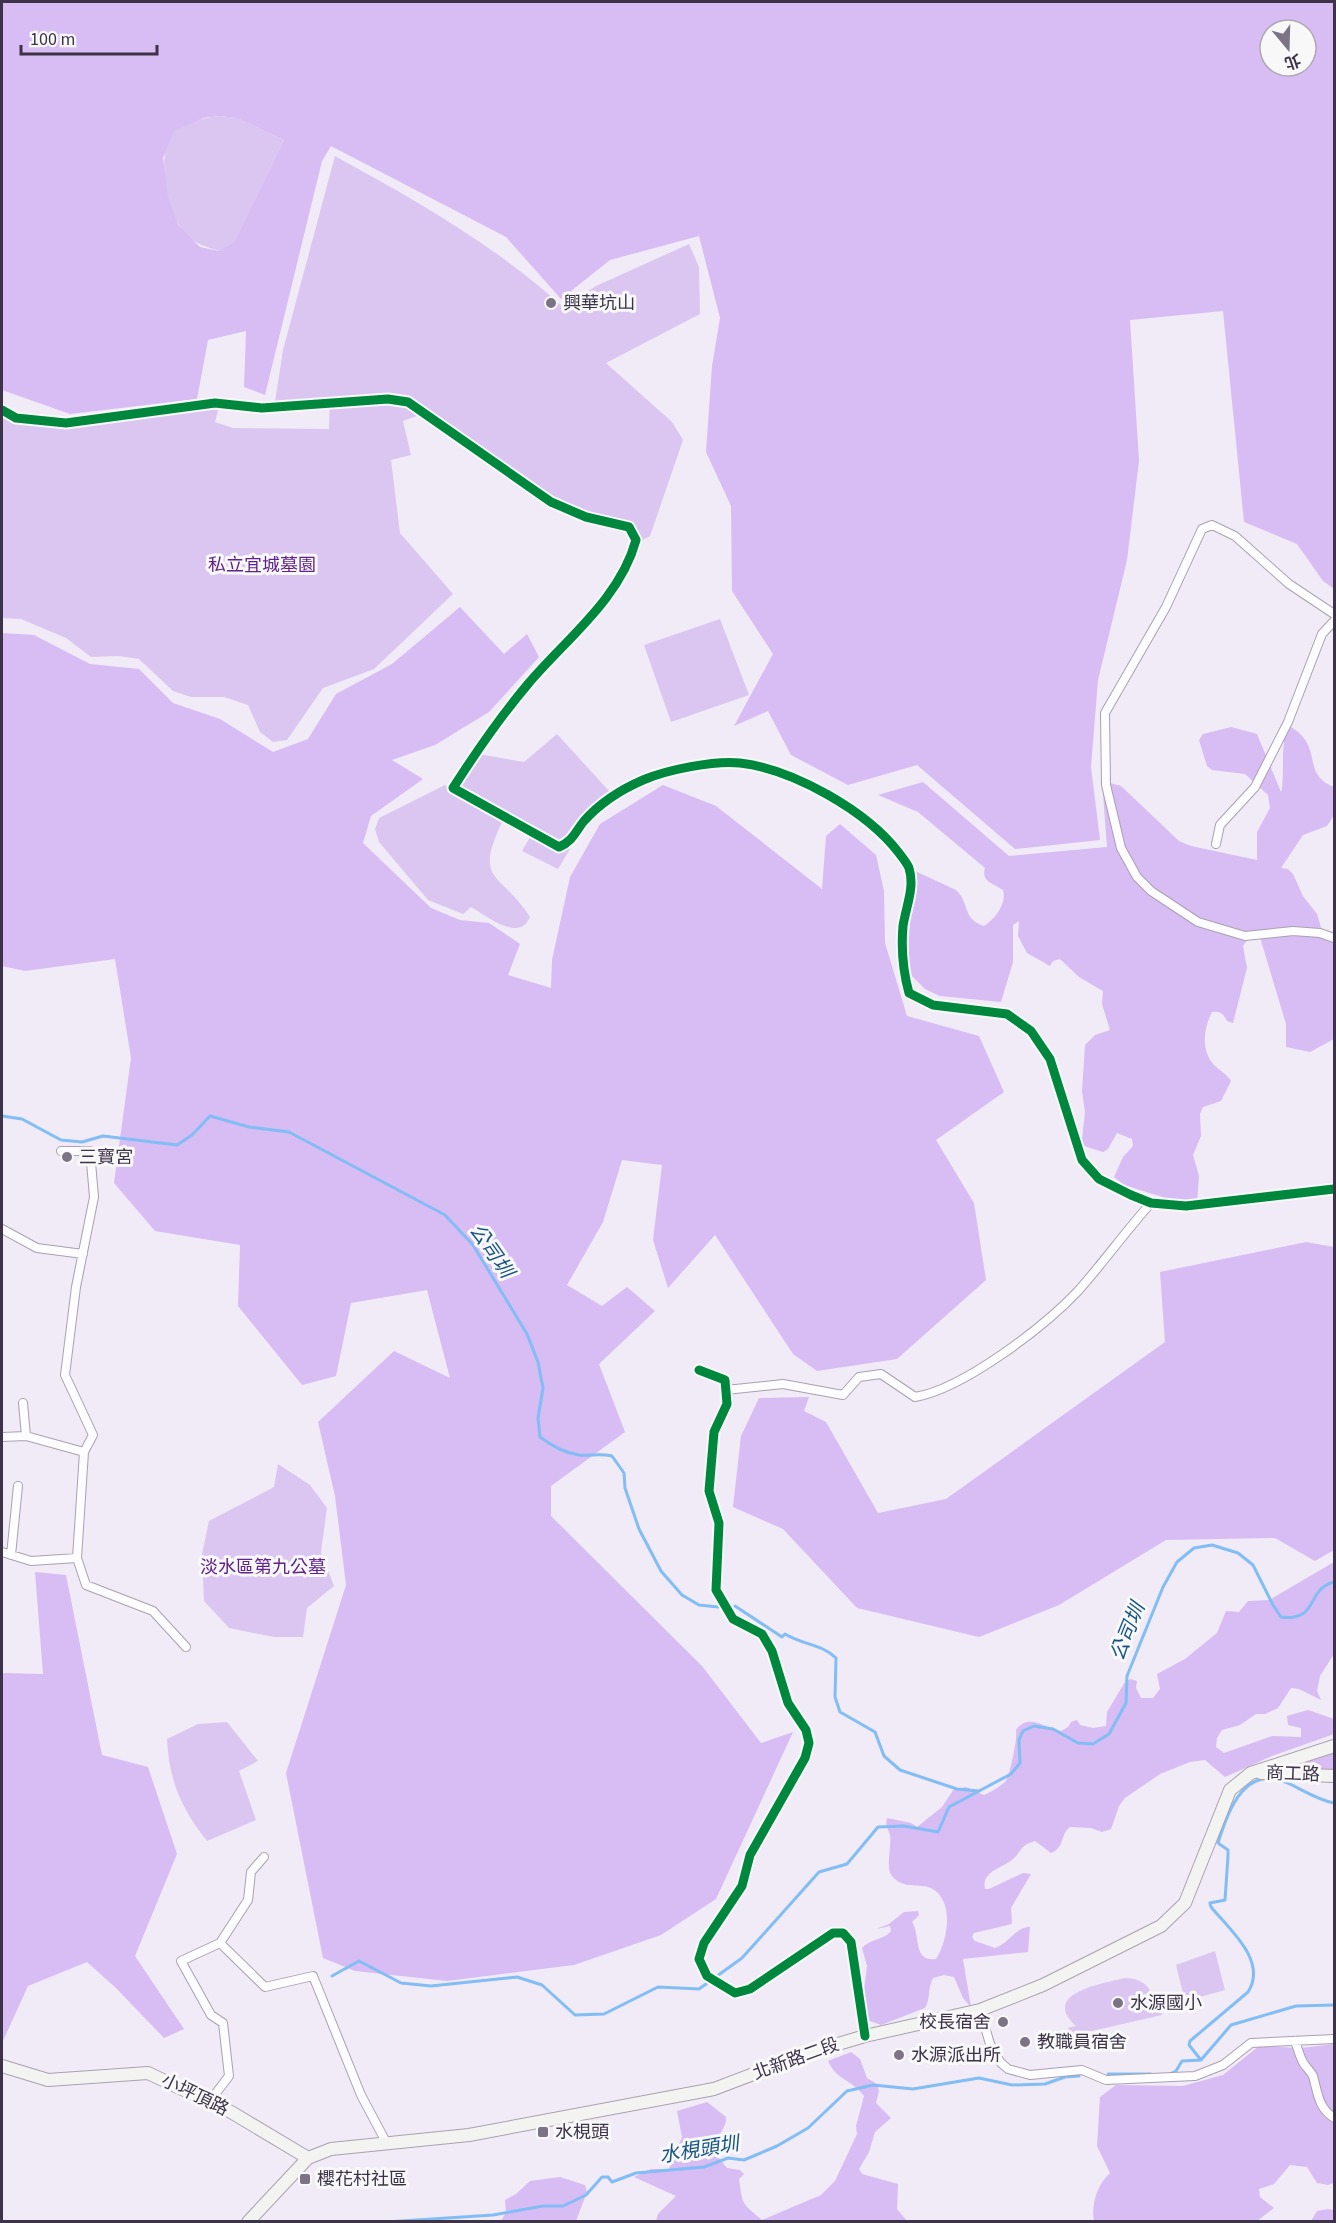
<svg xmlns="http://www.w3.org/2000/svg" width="1336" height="2223" font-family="'Source Sans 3','Noto Sans TC',sans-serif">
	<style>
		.green { fill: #dac6f0 }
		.forest { fill: #d8bcf4; fill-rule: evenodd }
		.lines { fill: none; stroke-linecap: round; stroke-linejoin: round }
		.stream { stroke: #82bdf4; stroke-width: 3 }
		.street-casing { stroke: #a9a1b0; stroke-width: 10 }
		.secondary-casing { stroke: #a9a1b0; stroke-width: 14 }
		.street { stroke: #fdfcfe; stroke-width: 8 }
		.secondary { stroke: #f3f4f1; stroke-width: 12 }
		.cycleway-casing { stroke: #f8f8f8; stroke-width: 13 }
		.cycleway { stroke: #00873e; stroke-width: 9 }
		.poi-dot { fill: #7c7386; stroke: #f8f8f8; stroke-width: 2 }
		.labels { text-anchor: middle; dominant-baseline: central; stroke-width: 6; stroke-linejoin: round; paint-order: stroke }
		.poi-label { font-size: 18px; fill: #3d3349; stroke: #f8f8f8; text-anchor: start }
		.park-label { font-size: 18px; fill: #60228c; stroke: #f8f8f8 }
		.street-label { font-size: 18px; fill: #3d3349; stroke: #f8f8f8 }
		.water-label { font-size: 20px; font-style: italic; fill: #175585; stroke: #f8f8f8 }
	</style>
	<rect width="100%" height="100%" fill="#f1ebf7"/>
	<path class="green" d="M219,116l18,2 47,22 -50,102 -14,9c-17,-4 -33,-11 -42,-27 -13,-20 -22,-75 -3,-94 11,-10 30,-12 44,-14z
		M335,156c80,44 160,89 228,151l33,-21 93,-42 10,23 1,47 -94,49 66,59 11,18 -33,96 -11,6 -6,-13 -80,-31 -123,-87 -27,10 8,34 -20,5 9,73 53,61 -79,75 -51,19 -36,52 -14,2 -13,-10 -12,-27 -24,-8h-33l-18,-6 -34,-32 -21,-3 -27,1 -25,-19 -45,-19 -19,-1v-213l14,7 48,12 155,-18 -4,16 18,6 96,1 1,-30 -55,3 8,-52z
		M720,619l29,76 -78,27 -27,-77z
		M557,734l52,57 -48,53 -105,-57 22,-33 46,8z
		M445,785l57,37c-29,62 -1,49 28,95 -11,26 -43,-1 -59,-10l-8,7 -35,-14 -49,-58 -4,-13 4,-11z
		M532,834l27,16 12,-3 -13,22 -36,-18z
		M278,1464l32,21 17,23 -6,44 13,34 -27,22 -4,29h-29l-45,-9 -25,-27 -2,-47 7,-33 65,-34z
		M227,1722l31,39 -19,10 17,49 -49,21c-26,-33 -38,-60 -40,-102l31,-15z
		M1215,1951l10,39 -40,11 -9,-36z
		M1125,1978c19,0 31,12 26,31l9,-2 2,8 -92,21 -2,-8 8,-2c-37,-33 29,-43 49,-48z"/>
	<path class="forest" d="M2,2h1332v587l-11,-8 -26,-37 -53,-22 -21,-211 -93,9 9,141 -12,99 -29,120 -7,87 9,73 -85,9 -98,-84 -69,20 -57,-30 -23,-44 -34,15 39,-72 -41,-63 -1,-85 -25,-54 6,-86 8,-48 -21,-82 -89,24 -49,39 -55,-62 -175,-91 -9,15 -57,234 -21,-8 2,-56 -38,9 -11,59 -127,15 -68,-24zM1270,30h36v36h-36zM219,116l18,2 47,22 -50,102 -15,9 -19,-4 -22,-22 -10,-28 -5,-39 11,-27 29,-13z
		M460,607l44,47 23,-20 12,23 -50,55 -54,33 -43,15 31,19 -52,37 -8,27 68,65 29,12 29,3 31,21 -12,31 43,13 1,-28 18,-83 30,-53 63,-39 53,21 106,83 4,-53 14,-12 36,31 8,36 1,52 22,73 72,20 25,56 -68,48 38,63 12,77 -89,79 -80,12 -24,-17 -78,-119 -47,53 -15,-48 9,-75 -40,-5 -19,62 -36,63 35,21 25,-19 28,24 -56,53 26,68 -74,54v30l151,150 59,77 32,-11 -77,167 -55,36 -87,30 -127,16 -92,-10 -32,-13 -37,-185 60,-188 -11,-89 -17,-74 76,-71 56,27 -23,-88 -76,13 -15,73 -34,9 -64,-79 2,-61 -85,-14 -41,-48 17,-125 -16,-99 -90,12 -23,-5v-333l32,2 56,29 49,5 34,34 47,16 53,33 35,-13 28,-45 56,-30z
		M1283,723c45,20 15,50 51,64v28l-7,11 -24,9 -22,33 7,1 5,5 10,22 14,18 6,20 11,4v101l-24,13 -24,-5v-23l-27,-90 -5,-3 -11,15 4,22 -14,55 -6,-2c-4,-8 -7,-10 -15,-9 -9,18 -11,38 2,53 6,6 13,9 17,16l-10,20 -18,6 -3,7 1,22 -8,19 6,21 -2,27 -12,1 -61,-19 -10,-8 9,-20 10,-11 -1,-7 -15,-6 -9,16 -5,3 -19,-6 -2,-7 3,-27 -3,-21 3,-46 10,-10 15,-5 -8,-26 1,-13 -24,-14 -19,-18 -7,2 -3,5 -23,-13 -9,-17 1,-15 -6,4v37l-12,40 -61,-6 -15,-7 -14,-14 -3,-5v-20l4,-53 -8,-20 11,-6 41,19c14,13 6,29 28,36 12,-8 23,-23 19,-36 -10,-7 -22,-8 -18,-22l-67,-56 -40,-17 45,-13 86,74 98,-9 -5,-66 19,5 58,55 12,5 66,14v-28l13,-24 -2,-13 -23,-21 -33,-4 -5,-4 -8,-26 4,-6 28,-7 26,7 24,58c3,-6 1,-38 3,-49 0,-5 -3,-11 -4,-15z
		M1306,1242l28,5v303l-19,11 -40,-23 -109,2 -107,65 -80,32 -122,-29 -74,-79 -50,-22 8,-71 18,-38 50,-1 -5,14 22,11 52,91 68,-14 219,-157 -5,-70z
		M1334,1562v92l-14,22 -3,15 4,9 -22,-11 -8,-1 -13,20 -13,6h-9l-16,11 -18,5 -5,8 -1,9 8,6 48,-17 29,1v-9l-13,-3 -1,-9 21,-6 26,9v15l-62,22 -47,21 -20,-17 -15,2 -30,12 -35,24 -6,8 -8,23 -9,3 -11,-4 -21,-1c-10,7 -5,21 -19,26l-16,-12c-16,5 -12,9 -22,18 -10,9 -32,12 -28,30h4l34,-16 8,1 -20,34 1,16 -38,9 -2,4 3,4 20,7c15,-5 20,-21 35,-21l-2,25 -65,7 8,48 -8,-9 -9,-21 -10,-2 -11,3c-6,12 -2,20 -8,30l-44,17 -14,-5 -3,-30 3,-24 -5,-18c8,-9 22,-8 29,-17l-1,-5 -14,3 13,-5 15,-12 14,-1 1,4 -7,7c9,13 0,40 24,37 12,-18 19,-59 -5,-71 -12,-5 -27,2 -39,-12 -7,-9 0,-29 -2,-41 -2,-6 -5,-10 -3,-17l24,5 6,4 25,-20 12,-18 12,-2 18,8c7,-3 15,-8 21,-13 5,-5 13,-46 11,-52 13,-18 29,-1 45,1l7,-4 3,-5 6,-2 3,5 13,3 13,-2 1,-14 18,-30 6,-3 6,2 -1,7 5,10h12l7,-9 -3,-15 28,-15 32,-26 9,-22 13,1 9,-11 21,-1z
		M35,1572l31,3 36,180 46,12 29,87 -42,102 49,73 -20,9 -48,-50 -29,-26 -59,24 -26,57v-370l41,1z
		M1334,1748v24l-81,3z
		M1334,2044v139l-6,2 -11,-2 -10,-16 -17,-2 -16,19 -15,5 1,8 14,11 -17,13 -163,1c-3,-18 3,-37 16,-49l-13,-27 3,-49 16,-12 67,1 40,-11 36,-29 42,2z
		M851,2052l9,7 7,19 10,6 2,7 -3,12 15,15 -16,14 -6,20 -10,17 3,5 36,10 -1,25 10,12h-251l2,-7 18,-18 -42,-19 17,-8h18l13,-32 -5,-26 30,-9 19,15c1,14 -14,22 -14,37l6,3 9,11 13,2 4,4 -5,5c4,27 2,23 23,41l59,-25 14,-14 22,-47 -1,-8 8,-30c-12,-17 -27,-15 -36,-35z
		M560,2177l25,8 2,7 -11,29h-75l5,-9 -1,-12 11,-6 14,-13z
		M1328,2209l6,1v11h-23l6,-10z"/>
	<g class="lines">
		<path class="stream" d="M2,1116l20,3 39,21 21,2 21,-6 74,9 15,-10 18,-19 39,11 40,5 156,83 28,30 54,89 11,28 5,26 -5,30 2,19c12,9 25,16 39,18 12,1 21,-2 33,1l12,17 1,15 14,41 22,42 21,24 17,10 19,2
			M735,1606l47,31 3,-3c18,11 37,10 51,24l-1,39 5,15 35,20 9,24 16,14 57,19 22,2 32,-17 9,-11 -1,-23 4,-9 11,-5 19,3 25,14 15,1 16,-10 17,-31 1,-27 36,-89 14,-25 17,-14 18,-3 26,8 15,12 20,40 8,12c38,5 25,-28 53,-35
			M332,1976l27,-15 42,22 30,3 86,-9 25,8 33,30 29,-1 54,-27 41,2 43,-31 77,-86 28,-8 31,-37 26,-1 34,6 11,-25 30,-16
			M1201,2060l-12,-15 1,-4 58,-49c20,-31 -19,-63 -37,-85l-1,-4 15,-3 3,-44v-6l-10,-7c11,-34 27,-82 74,-58 14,7 27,15 42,18
			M1108,2074h43
			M1170,2074l6,-3 6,-10 19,-1 30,-35 65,-19 38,-1
			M386,2222l107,-7 50,-9h20l23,-11 16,-18h6l4,5 24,-9 68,-6 24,-9 16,2 33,-14 31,-18 39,-37 26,-6 40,4 66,-11 33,7 33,-1 20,-7 14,-1"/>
		<defs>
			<path id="street" d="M2,410l14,8 50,5 149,-20 47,5 126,-9 20,3 143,100 35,15 43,10 7,13c-16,59 -70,99 -108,144 -28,33 -52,68 -75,104l106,59c14,-6 16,-15 25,-26 16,-18 36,-31 59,-41 23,-10 72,-20 97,-17 53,6 127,48 159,90 3,4 8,10 10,15 6,20 -3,38 -6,58 -2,23 0,45 6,67l24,12 74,9 24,17 19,28 32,101 17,19 32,16 20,8 35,3 148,-17
				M1334,614l-45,-30 -54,-48 -23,-11 -10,4 -36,78 -61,106 1,72 15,63 16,29 14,14 47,31 47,14 48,-5 27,2 14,5
				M1216,844l4,-19 35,-38 33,-65 34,-88 12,-13
				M61,1151h29l4,46 -18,90 -11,88 28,60 -9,17 -7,106
				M2,1229l35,19 46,6
				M699,1370l26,10 2,24 -13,28 -5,59 10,32 -3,67 17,29 29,15 10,17 16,52 18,27 3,13 -4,15 -55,97 -8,31 -38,57 -5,16 8,17 28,17 15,-4 83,-56h10l8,9 14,94
				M726,1390l57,-6 60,11 16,-18 22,-3 34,23c48,-8 129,-70 163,-106 25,-28 47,-59 73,-88
				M23,1403l3,33
				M2,1437l24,-1 58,16
				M2,1552l29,9 46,-3 9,27 67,26 33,36
				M11,1555l7,-69
				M220,1943l45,44 48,-11 48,119 25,47
				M980,2010l10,34 10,18 8,7 22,6 52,-5 24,10 89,-4 28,-11 28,-22 83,-4
				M1295,2041c3,8 5,17 9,23 3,4 7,8 9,12 5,18 5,31 21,42
				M210,2101l19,-25 -6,-53 -12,-8 -30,-54 39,-18 28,-43 3,-28 13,-15"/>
			<path id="secondary" d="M1261,1773l73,3
				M2,2066l46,14 100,-7 83,39 77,46
				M248,2222l60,-64 23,-9 138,-14 245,-46 97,-37 54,-16 115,-26 63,-25 118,-59 24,-23 45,-113 21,-17 83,-27"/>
		</defs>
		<use href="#street" class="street-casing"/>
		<use href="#secondary" class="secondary-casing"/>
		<use href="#street" class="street"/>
		<use href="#secondary" class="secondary"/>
		<defs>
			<path id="cycleway" d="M2,410l14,8 50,5 149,-20 47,5 126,-9 20,3 143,100 35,15 43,10 7,13c-16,59 -70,99 -108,144 -28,33 -52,68 -75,104l106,59c14,-6 16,-15 25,-26 16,-18 36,-31 59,-41 23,-10 72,-20 97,-17 53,6 127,48 159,90 3,4 8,10 10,15 6,20 -3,38 -6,58 -2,23 0,45 6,67l24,12 74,9 24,17 19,28 32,101 17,19 32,16 20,8 35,3 148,-17
				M699,1370l26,10 2,24 -13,28 -5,59 10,32 -3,67 17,29 29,15 10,17 16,52 18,27 3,13 -4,15 -55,97 -8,31 -38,57 -5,16 8,17 28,17 15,-4 83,-56h10l8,9 14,94"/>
		</defs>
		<use href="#cycleway" class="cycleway-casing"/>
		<use href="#cycleway" class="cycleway"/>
	</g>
	<g class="poi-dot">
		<circle cx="551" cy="303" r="6"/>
		<circle cx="67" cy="1157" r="6"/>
		<circle cx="1118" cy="2003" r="6"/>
		<circle cx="1003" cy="2022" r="6"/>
		<circle cx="1025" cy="2042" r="6"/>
		<circle cx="899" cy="2055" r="6"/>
		<rect x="537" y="2126" width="12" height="12" rx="3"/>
		<rect x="299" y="2173" width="12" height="12" rx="3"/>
	</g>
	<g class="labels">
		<g class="poi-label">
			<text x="563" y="303">興華坑山</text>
			<text x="79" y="1157">三寶宮</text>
			<text x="1130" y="2003">水源國小</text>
			<text x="991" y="2022" text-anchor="end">校長宿舍</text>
			<text x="1037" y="2042">教職員宿舍</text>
			<text x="911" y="2055">水源派出所</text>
			<text x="555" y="2132">水梘頭</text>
			<text x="317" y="2179">櫻花村社區</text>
		</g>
		<g class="park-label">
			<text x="262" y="565">私立宜城墓園</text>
			<text x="263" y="1567">淡水區第九公墓</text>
		</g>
		<g class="street-label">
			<text transform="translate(1293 1774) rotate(2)">商工路</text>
			<text transform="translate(796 2059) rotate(-20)">北新路二段</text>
			<text transform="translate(195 2095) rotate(26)">小坪頂路</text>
		</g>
		<g class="water-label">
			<text transform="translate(491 1251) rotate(55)">公司圳</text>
			<text transform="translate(1128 1632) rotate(-68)">公司圳</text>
			<text transform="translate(699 2150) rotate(-9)">水梘頭圳</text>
		</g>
	</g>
	<rect width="1336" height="2223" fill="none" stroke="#3d3349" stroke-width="6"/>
	<g transform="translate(1288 48) rotate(161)"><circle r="28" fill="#f8f8f8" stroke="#ada9b2" stroke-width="1.5"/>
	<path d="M0-4.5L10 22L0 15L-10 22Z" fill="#7c7386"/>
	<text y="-9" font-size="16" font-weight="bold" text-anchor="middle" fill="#3d3349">北</text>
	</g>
	<path d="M21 45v9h136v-9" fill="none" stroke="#3d3349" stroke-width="3"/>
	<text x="30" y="45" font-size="18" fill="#3d3349" stroke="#f8f8f8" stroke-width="4.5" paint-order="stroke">100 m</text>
</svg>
